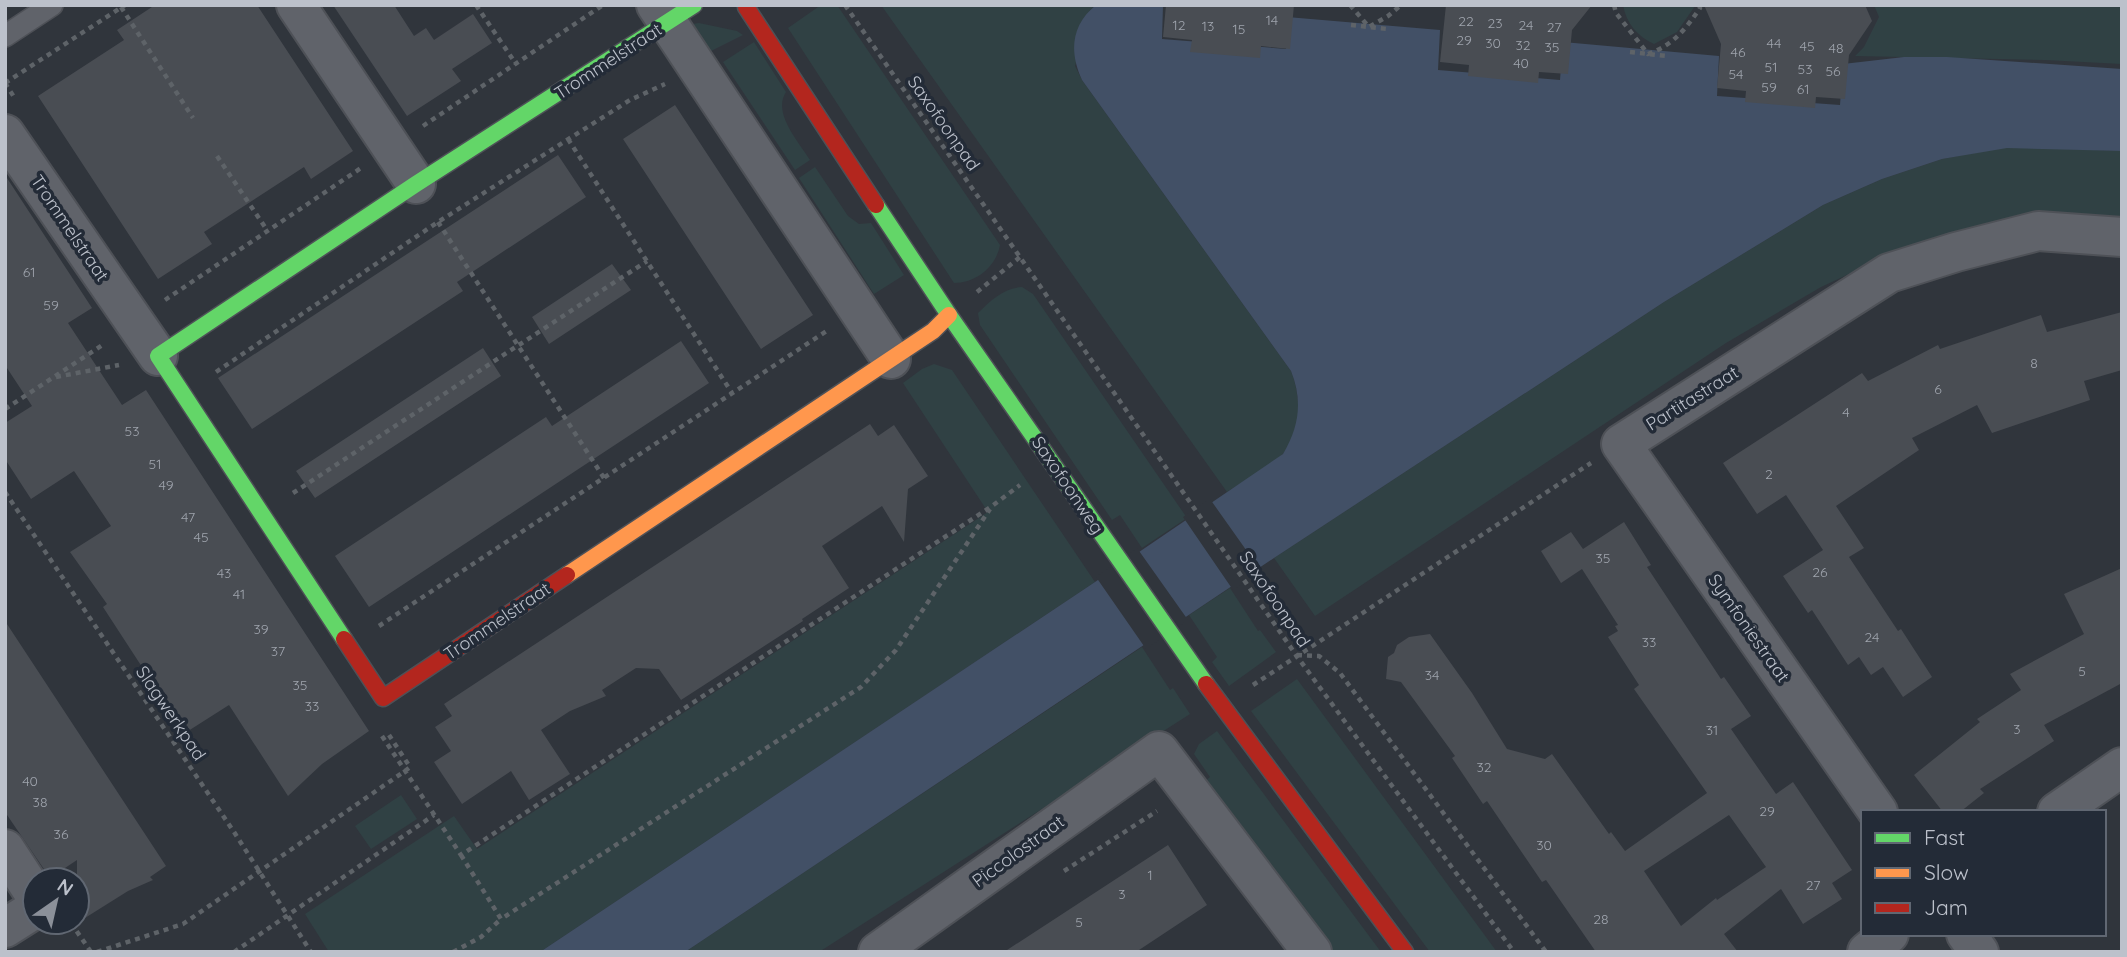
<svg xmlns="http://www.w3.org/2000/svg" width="2127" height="957" font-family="Quicksand,sans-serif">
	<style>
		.green { fill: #304144 }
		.water { fill: #425066 }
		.pier { fill: #30353c }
		.building { fill: #494d53; fill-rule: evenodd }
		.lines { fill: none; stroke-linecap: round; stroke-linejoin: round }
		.lane-casing { stroke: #4e5157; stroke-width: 24 }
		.street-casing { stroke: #4e5157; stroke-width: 42 }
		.fast-casing { stroke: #4e5157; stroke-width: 19 }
		.slow-casing { stroke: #4e5157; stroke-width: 19 }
		.jam-casing { stroke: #4e5157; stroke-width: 19 }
		.path { stroke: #5e6368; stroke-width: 4.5; stroke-dasharray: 5 5; stroke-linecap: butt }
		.lane { stroke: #60636a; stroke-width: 21 }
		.street { stroke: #60636a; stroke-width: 38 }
		.fast { stroke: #63d668; stroke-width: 16 }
		.slow { stroke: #ff974d; stroke-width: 16 }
		.jam { stroke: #b3261e; stroke-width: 16 }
		.labels { text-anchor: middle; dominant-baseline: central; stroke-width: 7; stroke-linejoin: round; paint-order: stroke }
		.number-label { font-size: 14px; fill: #9fa4ad }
		.street-label { font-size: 18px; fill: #bcc1cb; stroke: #232b37 }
	</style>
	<rect width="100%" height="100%" fill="#30353c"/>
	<path class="green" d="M821,5h16l163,240c-4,22 -24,38 -46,38l-166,-255z
		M881,5h215l-6,5 -15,56 7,14 209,291c10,25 12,62 -9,84 -13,13 -39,26 -55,37z
		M1623,5h71l1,1 -18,26 -23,12c-16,-7 -28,-21 -31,-39z
		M1874,5h248v59l-77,-4 -190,-4 9,-9 15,-30z
		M699,23l38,8 6,4 -42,21 -8,-32z
		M754,42l32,50c-14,21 13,50 24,68l-15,10 -72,-108z
		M2007,147l115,4v67l-49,-5 -47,3 -160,50 -45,21 -95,56 -411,273 -41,-58 390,-256 159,-97 59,-26 60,-20z
		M815,167l33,49 11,8 12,-1 33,52 -30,19 -75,-116z
		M1022,287l11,7 154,224 -45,30 -22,-33 -8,5 -132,-195 -2,-12c13,-13 26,-25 44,-26z
		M934,364l18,6 143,212 -555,370h-211l-24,-38 149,-98 23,33 511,-337 -85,-129 19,-14z
		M1230,588l28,43 2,-1 16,22 -47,34 -17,-24 5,-5 -28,-42z
		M1142,647l28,43 3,-2 17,26 -371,238h-134z
		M1297,679l200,273h-67l-179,-241z
		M1217,731l164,221h-49l-130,-168 8,-7 -16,-23 5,-10z
		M401,795l16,24 -46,30 -16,-23z"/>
	<path class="water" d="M1096,5h67l-1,34 124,10 1,-32 153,13 -2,40 122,10 3,-38 156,14 -2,40 123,9 3,-41 61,-7h43l175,12v82l-115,-3 -65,11 -60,20 -59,26 -159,97 -390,256 -589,394h-145l555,-370 188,-128c16,-27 20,-53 8,-83l-209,-291c-13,-28 -11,-55 14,-75z"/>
	<path class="pier" d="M1210,499l51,72 -28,19 -50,-73z
		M1137,548l51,72 -42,29 -50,-72z"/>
	<path class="building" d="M155,5h102l96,146 -42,28 -7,-12 -100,65 8,12 -54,35 -120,-183 86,-56 -7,-10z
		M333,5h61l20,31 12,-8 8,12 39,-26 19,29 -40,26 9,12 -54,35z
		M1166,5h128l-4,44 -29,-3 -1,12 -70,-6 2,-12 -29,-3z
		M1446,5h146l-20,25 -4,44 -29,-2 -1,11 -70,-7 1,-11 -29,-3z
		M1704,5h161l7,16 -23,34 -4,44 -29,-2 -1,11 -70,-6 1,-11 -29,-3 4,-44z
		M675,105l138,210 -52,34 -138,-210z
		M558,155l28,42 -129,85 6,9 -211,138 -34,-51z
		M5,175l87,133 -24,15 54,82 24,-15 223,341 -47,33 -34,32 -59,-91 -44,28 -82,-126 4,-3 -37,-52 41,-26 -37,-55 -43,28 -26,-40v-36l27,-17 -27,-41z
		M612,264l19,26 -82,54 -17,-27z
		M2122,312v58l-38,11 6,19 -98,33 -15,-28 -65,33 7,12 -83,56 28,42 -15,9 49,74 3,-2 31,48 -29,20 -20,-30 -12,8 -12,-18 -11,8 -36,-55 -4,3 -25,-37 40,-26 -37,-55 -29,19 -34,-51 139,-90 6,8 70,-36 2,4 101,-34 6,17z
		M681,341l28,42 -340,224 -34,-51 211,-139 6,9z
		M483,348l18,28 -186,122 -19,-27z
		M870,424l8,12 16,-11 34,51 -20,13 -4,53 -22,-36 -60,40 27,42 -47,31 1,2 -122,79 -22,-31 -23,-1 -34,22 4,6 -36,15 -29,19 29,44 -41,26 -18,-29 -49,33 -28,-42 17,-11 -16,-24 17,-11 -8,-12z
		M1624,522l27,43 -4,2 74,112 3,-2 27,39 -20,13 45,65 17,-12 59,88 -20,13 10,16 -39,25 -22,-35 -57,45 14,18h-142l-50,-72 -4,2 -55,-81 -4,3 -31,-46 3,-2 -54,-74 -15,-3 2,-22 6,-4 3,-8 12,-8 21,-3 42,59 35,56 38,10 7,-5 57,80 2,-2 14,19 82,-58 -73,-104 5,-4 -31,-48 10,-6 -3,-5 3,-1 -36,-56 -21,14 -20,-32 30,-19 12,17zM1729,815l37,52 -49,33 -1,-2 -35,28 -37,-55z
		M2122,568v115l-78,42 10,16 -74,48 4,4 -24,19h-17l-29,-37 66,-53 -3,-3 44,-29 -11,-16 74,-40 -20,-40z
		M5,621l161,245 -16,11 3,3 -25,11 -51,32v-63l-27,18 -45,-66z
		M1168,845l39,60 -71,47h-132z"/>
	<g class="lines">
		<defs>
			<path id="lane" d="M5,36l47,-31"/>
			<path id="street" d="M296,5l120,179
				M656,5l235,354
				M5,134l153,222
				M1878,812l-257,-368 268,-171 67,-21 82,-21 84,6
				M2057,812l65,-45
				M5,849l30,46
				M5,928l30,-19
				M1966,934l13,18
				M878,952l281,-201 153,201
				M1867,952l22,-18"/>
			<path id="fast" d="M876,205l73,110 257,369
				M344,639l-186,-283 258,-172 278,-179"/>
			<path id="slow" d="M567,575l366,-244 16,-16"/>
			<path id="jam" d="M746,7l130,198
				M344,639l39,59 184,-123
				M1206,684l199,268"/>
		</defs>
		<use href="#lane" class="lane-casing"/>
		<use href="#street" class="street-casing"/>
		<use href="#fast" class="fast-casing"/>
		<use href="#slow" class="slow-casing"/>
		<use href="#jam" class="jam-casing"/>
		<path class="path" d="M476,5l40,59
			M845,5l451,650 218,297
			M1350,5l19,22 19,-11 13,-11
			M1614,5l2,8 32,41c25,-9 37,-24 52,-46l-1,-3
			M121,7l72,111
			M1351,25l36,4
			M1630,52l37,4
			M5,83l9,14
			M5,83l120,-78
			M423,126l180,-121
			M568,139l164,254
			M217,156l50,74
			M438,222l166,256
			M977,292l43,-35
			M165,300l196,-132
			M216,372l222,-150 192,-122 35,-16
			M56,377l63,-12
			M5,409l99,-65
			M5,492l229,340 77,120
			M293,493l354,-232
			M379,626l449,-296
			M1297,655l22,1 21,17 206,279
			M1253,685l338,-222
			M382,736l79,119 531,-349 28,-21
			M461,855l40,64 360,-232 35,-37 94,-141
			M1064,871l93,-60
			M71,923l20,29
			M97,952l86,-28 222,-153 5,-4 -21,-32
			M234,952l200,-137
			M453,952l28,-15 20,-18"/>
		<use href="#lane" class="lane"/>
		<use href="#street" class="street"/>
		<use href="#fast" class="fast"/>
		<use href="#slow" class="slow"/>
		<use href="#jam" class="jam"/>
	</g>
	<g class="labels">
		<g class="number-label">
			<text x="1272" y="20">14</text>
			<text x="1466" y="21">22</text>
			<text x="1495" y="23">23</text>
			<text x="1179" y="25">12</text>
			<text x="1526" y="25">24</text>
			<text x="1208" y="26">13</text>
			<text x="1554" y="27">27</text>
			<text x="1239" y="29">15</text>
			<text x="1464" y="40">29</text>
			<text x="1493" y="43">30</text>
			<text x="1774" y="43">44</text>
			<text x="1523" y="45">32</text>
			<text x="1807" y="46">45</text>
			<text x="1552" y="47">35</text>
			<text x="1836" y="48">48</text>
			<text x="1738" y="52">46</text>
			<text x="1521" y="63">40</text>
			<text x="1771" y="67">51</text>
			<text x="1805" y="69">53</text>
			<text x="1833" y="71">56</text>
			<text x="1736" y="74">54</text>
			<text x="1769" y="87">59</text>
			<text x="1803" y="89">61</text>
			<text x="29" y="272">61</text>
			<text x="51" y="305">59</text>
			<text x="2034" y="363">8</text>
			<text x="1938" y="389">6</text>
			<text x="1846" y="412">4</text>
			<text x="132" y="431">53</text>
			<text x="155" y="464">51</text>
			<text x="1769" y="474">2</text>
			<text x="166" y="485">49</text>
			<text x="188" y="517">47</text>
			<text x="201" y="537">45</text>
			<text x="1603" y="558">35</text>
			<text x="1820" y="572">26</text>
			<text x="224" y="573">43</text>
			<text x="239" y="594">41</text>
			<text x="261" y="629">39</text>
			<text x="1872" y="637">24</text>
			<text x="1649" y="642">33</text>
			<text x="278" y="651">37</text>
			<text x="2082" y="671">5</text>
			<text x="1432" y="675">34</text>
			<text x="300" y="685">35</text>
			<text x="312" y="706">33</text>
			<text x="2017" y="729">3</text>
			<text x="1712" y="730">31</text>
			<text x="1484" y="767">32</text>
			<text x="30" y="781">40</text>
			<text x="40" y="802">38</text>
			<text x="1767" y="811">29</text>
			<text x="61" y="834">36</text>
			<text x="1544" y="845">30</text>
			<text x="1150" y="875">1</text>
			<text x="1813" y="885">27</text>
			<text x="1122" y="894">3</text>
			<text x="1601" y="919">28</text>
			<text x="1079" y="922">5</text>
		</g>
		<g class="street-label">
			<text transform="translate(608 61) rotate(-33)">Trommelstraat</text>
			<text transform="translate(944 123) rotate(55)">Saxofoonpad</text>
			<text transform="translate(70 228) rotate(56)">Trommelstraat</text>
			<text transform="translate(1692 398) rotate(-32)">Partitastraat</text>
			<text transform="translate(1068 485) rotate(56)">Saxofoonweg</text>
			<text transform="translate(1275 599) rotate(56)">Saxofoonpad</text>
			<text transform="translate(497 621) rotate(-34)">Trommelstraat</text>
			<text transform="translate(1749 628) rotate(55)">Symfoniestraat</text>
			<text transform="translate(171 713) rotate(56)">Slagwerkpad</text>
			<text transform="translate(1018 851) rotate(-36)">Piccolostraat</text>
		</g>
	</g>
	<rect width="2127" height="957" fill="none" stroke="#bcc1cb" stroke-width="14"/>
	<rect x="1861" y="810" width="245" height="126" fill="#232b37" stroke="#606772" stroke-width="2"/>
	<rect x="1875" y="833" width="35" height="10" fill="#63d668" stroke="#606772" stroke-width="2"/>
	<text x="1924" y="845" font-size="21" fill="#bcc1cb">Fast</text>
	<rect x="1875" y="868" width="35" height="10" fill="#ff974d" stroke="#606772" stroke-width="2"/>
	<text x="1924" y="880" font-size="21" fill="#bcc1cb">Slow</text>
	<rect x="1875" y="903" width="35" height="10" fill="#b3261e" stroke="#606772" stroke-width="2"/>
	<text x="1924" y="915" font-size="21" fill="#bcc1cb">Jam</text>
	<g transform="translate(56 901) rotate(34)"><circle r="33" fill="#232b37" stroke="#606772" stroke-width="2"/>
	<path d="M0-5L12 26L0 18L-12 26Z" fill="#8b9099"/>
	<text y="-10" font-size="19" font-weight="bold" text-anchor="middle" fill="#bcc1cb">N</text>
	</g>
</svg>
